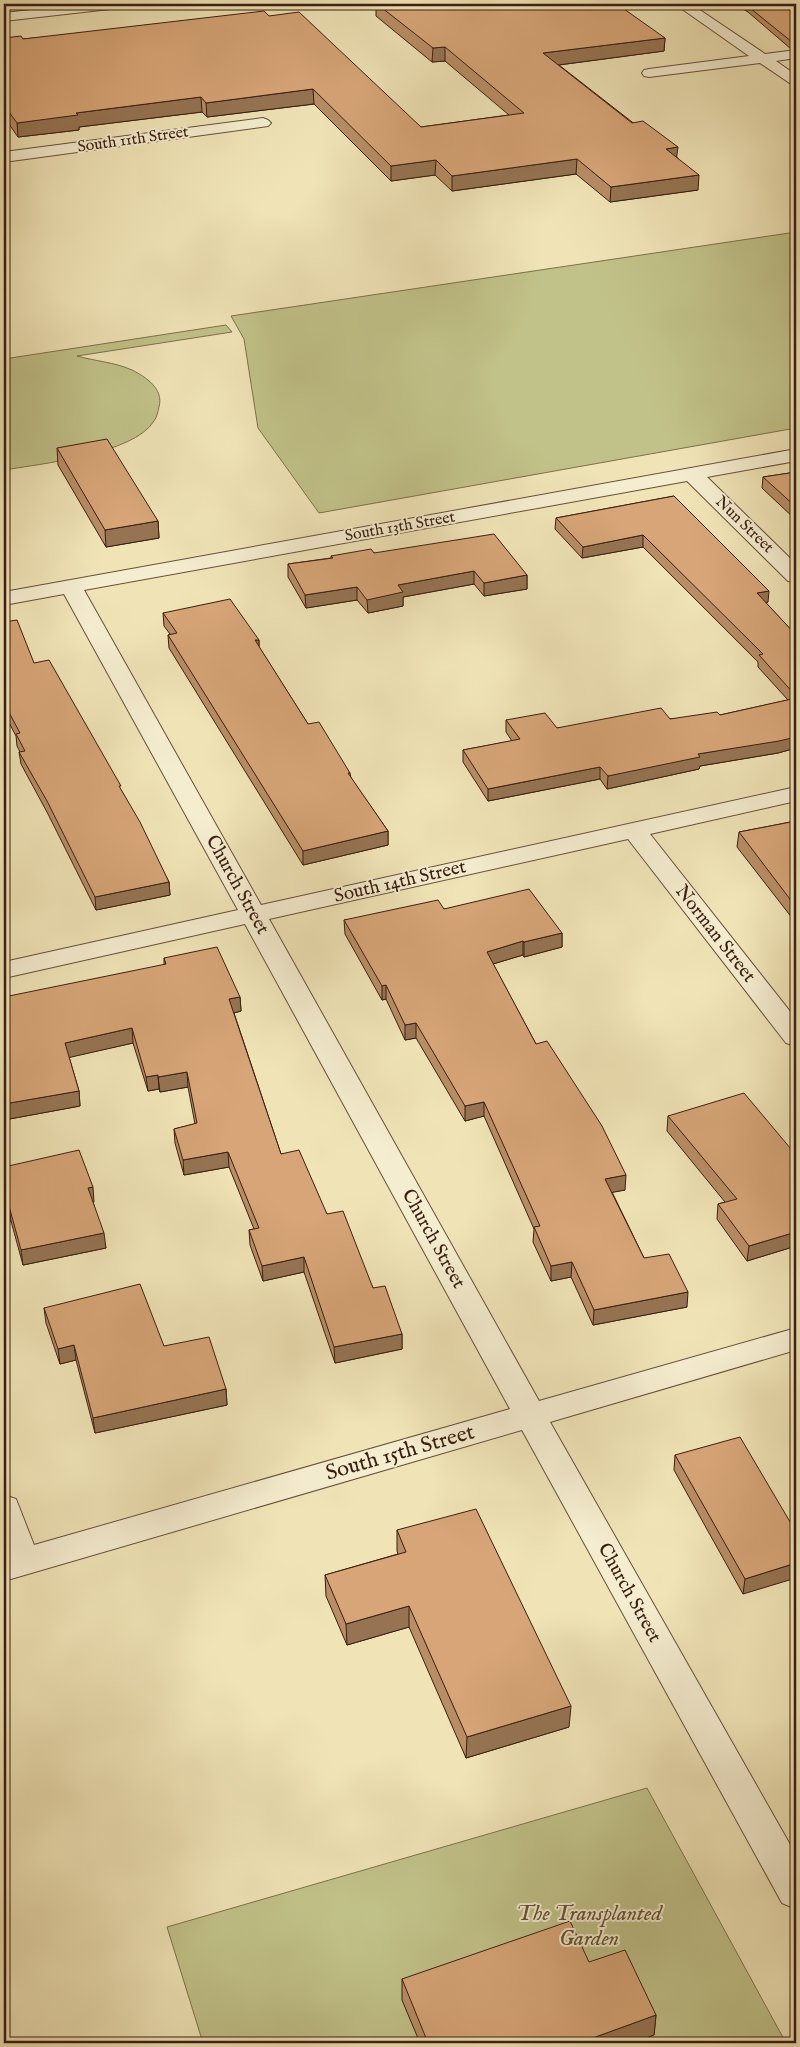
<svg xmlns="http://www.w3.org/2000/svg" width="800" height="2047" font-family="'IM FELL English',serif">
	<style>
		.green { fill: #c1c289; stroke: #7d704d }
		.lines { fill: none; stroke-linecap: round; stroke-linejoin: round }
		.minor-casing { stroke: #67503a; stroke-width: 2 }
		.minor { fill: #f5edd0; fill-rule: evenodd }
		.wall { fill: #b98e66; stroke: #391e11 }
		.shaded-wall { fill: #967453; stroke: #391e11 }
		.building { fill: #d7a577; stroke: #391e11 }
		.labels { text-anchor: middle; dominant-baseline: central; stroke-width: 4; stroke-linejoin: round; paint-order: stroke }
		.far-street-label { font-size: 16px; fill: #391e11; stroke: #f5edd0 }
		.street-label { font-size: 19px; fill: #391e11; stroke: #f5edd0 }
		.near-street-label { font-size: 22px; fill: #391e11; stroke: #f5edd0 }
		.near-park-label { font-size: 22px; font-style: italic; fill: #624f35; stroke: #f5edd0 }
	</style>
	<rect width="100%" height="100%" fill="#f0e4b7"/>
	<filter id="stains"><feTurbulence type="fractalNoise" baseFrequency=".004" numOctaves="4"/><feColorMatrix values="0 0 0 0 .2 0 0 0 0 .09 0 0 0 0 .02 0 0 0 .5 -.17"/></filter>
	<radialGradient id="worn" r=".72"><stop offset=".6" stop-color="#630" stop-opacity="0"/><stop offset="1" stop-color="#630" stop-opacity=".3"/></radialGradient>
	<path class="green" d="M796,232v196l-477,85 -61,-85 -14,-89 -13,-23z
		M226,325l6,7 -155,24c17,5 37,6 55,14 14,7 32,19 27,37 -1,4 -2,10 -5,14 -20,33 -114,43 -150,49v-111z
		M647,1788l139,255h-583l-36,-116z"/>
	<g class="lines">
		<defs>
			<path id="minor" d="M85,4h41l-7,4 -115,13v-8z
				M675,4h16l74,50 31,-4v8l-20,3 20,14v10l-5,-1 -31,-21 -111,14 -5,-1 -2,-3 2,-3 5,-1 100,-13z
				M263,118l5,2 3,3 -3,3 -264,36v-10z
				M796,449v12l-89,16 89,87v18l-8,-1 -101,-100 -603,109 177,315 535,-118v14l-146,33 146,185v27l-10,-3 -158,-204 -359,80 270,482 257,-73v22l-246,72 246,433v54l-14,-6 -260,-473 -518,151v-86l12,4 18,46 476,-136 -265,-485 -241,54v-16l234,-52 -174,-316 -60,11v-13z"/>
		</defs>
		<use href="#minor" class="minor-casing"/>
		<use href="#minor" class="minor"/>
	</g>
	<path class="wall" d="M376,4h226l63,34 -1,13 -105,14 118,92 21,33 -88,12 -34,-28 -124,17 -17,-16 -44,6 -77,-77 -107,13 -5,-5 -123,15v3l-61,7 -14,-20v-79l19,1 246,-23 152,111 88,-12 -64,-54 -13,1 -56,-46z
		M735,4h61v45h-5l-43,-37z
		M57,448l101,73 1,17 -53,9 -48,-82z
		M796,472v48l-34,-32 1,-11z
		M674,496l94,106 -2,1 30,32v113l-18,5 -78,13 -1,3 -92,20 -7,-10 -112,22 -25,-39v-12l49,-9 -6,-9v-12l51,8 163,-13 68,-15 -30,-33v-5l-115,-115 -61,11 -27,-29 1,-11z
		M374,553l153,22v14l-43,7 -10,-12 -71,13v9l-35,7 -11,-13 -51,8 -18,-31v-13l43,-6v-2z
		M163,613l96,27v7l49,77 42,49 1,5 37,53v14l-85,20 -134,-217 -1,-13 2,-1 -6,-8z
		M4,622l30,41 88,129 47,90 1,13 -74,15 -48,-96 -27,-50 -2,-12h1l-3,-6 -1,-10 -12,-23z
		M796,821v102l-59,-76 2,-15z
		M444,909l118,24v14l-38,10 -1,-2 -30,9 43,80 89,146 -13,2 32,66 43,49 -94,18 -22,-48 -20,4 -18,-39 1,-13 -50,-113 -19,5 -49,-83 -11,2 -19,-41 -4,1 -37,-66 -1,-14z
		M164,958l76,39 1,14 -7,2 47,141 46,60 75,120v15l-67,14 -31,-91 -41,9 -13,-36 -1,-15 5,-1 -25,-62 -45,8 -9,-32 -1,-14 21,-5 -7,-37 -28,5 -1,-3 -11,2 -15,-48 -64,14 10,34 1,15 -76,14 160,-155z
		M668,1116l128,39v91l-49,15 -30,-42 1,-15 7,-2 -58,-71z
		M4,1167l90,35h-1l13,46 -83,17 -12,-44 -2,1 -5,-16z
		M44,1308l120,38 62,43 1,16 -132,28 -19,-73 -16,4 -14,-41z
		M675,1455l121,77 -53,62 -69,-124z
		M397,1530l172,197 -103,31 -57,-131 -62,18 -21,-49 -1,-21 73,-21 -1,-3z
		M589,1962l67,53 -2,20 -22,8h-212l-18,-43v-21z"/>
	<path class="shaded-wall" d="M665,38l-1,13 -121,16v-14z
		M445,47v14l-13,1 1,-14z
		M313,89l1,15 -107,13 -1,-14z
		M201,97l1,15 -123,15v3l-61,7 -1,-14 59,-10z
		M678,147l-2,15 -10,-13z
		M577,159l-1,15 -124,17v-15z
		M436,160l-1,15 -44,6v-15z
		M699,175l-1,15 -88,12 1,-15z
		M158,521l1,17 -53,9 -1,-17z
		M643,535v12l-61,11 1,-11z
		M474,571v13l-71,13v9l-35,7 -1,-13 31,-15z
		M527,575v14l-43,7v-13z
		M357,587v13l-51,8 -1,-13z
		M769,591l-1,11 -12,3 1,-12z
		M255,640h4v13z
		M796,737v11l-18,5 -78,13 -1,3 -92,20 1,-13 90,-22z
		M600,767v12l-112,22v-12z
		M388,831v14l-85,20v-14z
		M169,882l1,13 -74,15 -1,-13z
		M562,933v14l-38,10v-15z
		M523,941v14l-37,11 1,-14z
		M386,985v14l-4,1v-14z
		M240,997l1,14 -11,3 -1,-15z
		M416,1023v15l-11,2v-15z
		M132,1028l1,15 -66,15 -2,-15z
		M187,1072l1,15 -28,5 -2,-15z
		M158,1075l1,14 -11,2 -2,-14z
		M79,1091l1,15 -76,14v-16z
		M484,1102v14l-19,5v-15z
		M228,1152l1,15 -45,8 -1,-15z
		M626,1175l-1,15 -21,4 1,-15z
		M93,1187l1,15 -4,1 -2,-15z
		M9,1206l2,15 -2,1 -2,-15z
		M796,1232v14l-49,15 2,-15z
		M104,1233l2,15 -83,17 -2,-15z
		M304,1257v15l-41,9 -1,-15z
		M572,1262l-1,15 -20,4v-15z
		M688,1292l-1,15 -94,18 1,-15z
		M402,1334v15l-67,14 -1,-16z
		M74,1345l2,15 -16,4 -2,-15z
		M226,1389l1,16 -132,28 -2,-15z
		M796,1563v15l-53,16 2,-15z
		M409,1606v21l-62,18 -1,-21z
		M571,1706l-2,21 -103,31 1,-21z
		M656,2015l-2,20 -22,8h-53z"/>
	<path class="building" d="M377,4h240l48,34 -122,15 89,70 11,-2 35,26 -12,2 33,26 -88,12 -34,-28 -125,17 -16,-16 -45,6 -78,-77 -107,14 -5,-6 -125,16 2,2 -61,8 -13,-18v-67l17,-2 2,3 241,-28 5,5 30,-4 122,115 103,-14 -79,-66 -12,1z
		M745,4h51v38h-4z
		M107,439l51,82 -53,9 -48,-82z
		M796,472v35l-33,-30z
		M674,496l95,95 -12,2 39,42v61l-37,-41 4,-1 -120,-119 -60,12 -27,-29z
		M494,534l33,41 -43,8 -10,-12 -76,14 5,7 -36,8 -10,-13 -52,8 -17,-31 45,-6 -2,-2 40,-7 3,4z
		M230,599l29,41h-4l53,84 11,-2 31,51h-2l40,58 -85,20 -135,-216 9,-2 -14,-20z
		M17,620l17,43 15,-3 72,126h-2l21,36 29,60 -74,15 -48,-96 -28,-49 6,-1 -9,-17 4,-1 -16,-30v-81z
		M796,698v39l-17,4 -81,13 2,3 -92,19 -8,-9 -112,22 -25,-39 57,-11 -14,-19 39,-7 12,15 104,-20 9,11 47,-7 3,3z
		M796,821v86l-57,-75z
		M529,889l33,44 -38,9 -1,-1 -36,11 49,92 11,-3 55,85 24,49 -21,4 39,79 25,-4 19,38 -94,18 -22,-48 -21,4 -17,-39 6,-1 -56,-124 -19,4 -49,-83 -11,2 -19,-40 -4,1 -38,-66 94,-20 6,9z
		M217,947l23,50 -11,2 52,155 18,-4 28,64 16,-3 30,77 12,-2 17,48 -68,13 -30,-90 -42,9 -13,-36 10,-2 -31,-76 -45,8 -9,-31 23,-6 -10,-51 -29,5v-2l-12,2 -14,-49 -67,15 14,48 -75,13v-107l162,-33 -2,-6z
		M744,1093l52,62v77l-47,14 -31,-42 19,-5 -69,-83z
		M79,1150l14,37 -5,1 16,45 -83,17 -12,-44 -2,1 -3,-10v-30z
		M140,1284l24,62 45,-9 17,52 -133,29 -19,-73 -16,4 -14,-41z
		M740,1437l56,95v31l-51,16 -70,-124z
		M476,1509l95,197 -104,31 -58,-131 -63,18 -21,-49 81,-23 -9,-22z
		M570,1921l19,41 36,-12 31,65 -77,28h-151l-26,-64z"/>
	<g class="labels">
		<g class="far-street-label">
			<text transform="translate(133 140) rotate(-8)">South 11th Street</text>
			<text transform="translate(744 525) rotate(44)">Nun Street</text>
			<text transform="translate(400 527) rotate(-10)">South 13th Street</text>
		</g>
		<g class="street-label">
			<text transform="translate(400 882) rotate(-13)">South 14th Street</text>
			<text transform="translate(237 885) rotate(61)">Church Street</text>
			<text transform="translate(715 934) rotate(52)">Norman Street</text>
			<text transform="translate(433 1239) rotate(61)">Church Street</text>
			<text transform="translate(629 1593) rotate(61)">Church Street</text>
		</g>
		<g class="near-street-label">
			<text transform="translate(400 1453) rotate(-16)">South 15th Street</text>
		</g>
		<g class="near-park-label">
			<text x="589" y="1914">The Transplanted<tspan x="589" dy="25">Garden</tspan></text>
		</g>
	</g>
	<rect width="800" height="2047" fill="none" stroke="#f0e4b7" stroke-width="20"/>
	<rect x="5" y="5" width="790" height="2037" fill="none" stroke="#391e11" stroke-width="2.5"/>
	<rect x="10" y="10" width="780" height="2027" fill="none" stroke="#391e11"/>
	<rect width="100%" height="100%" filter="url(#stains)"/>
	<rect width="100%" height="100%" fill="url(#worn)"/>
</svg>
